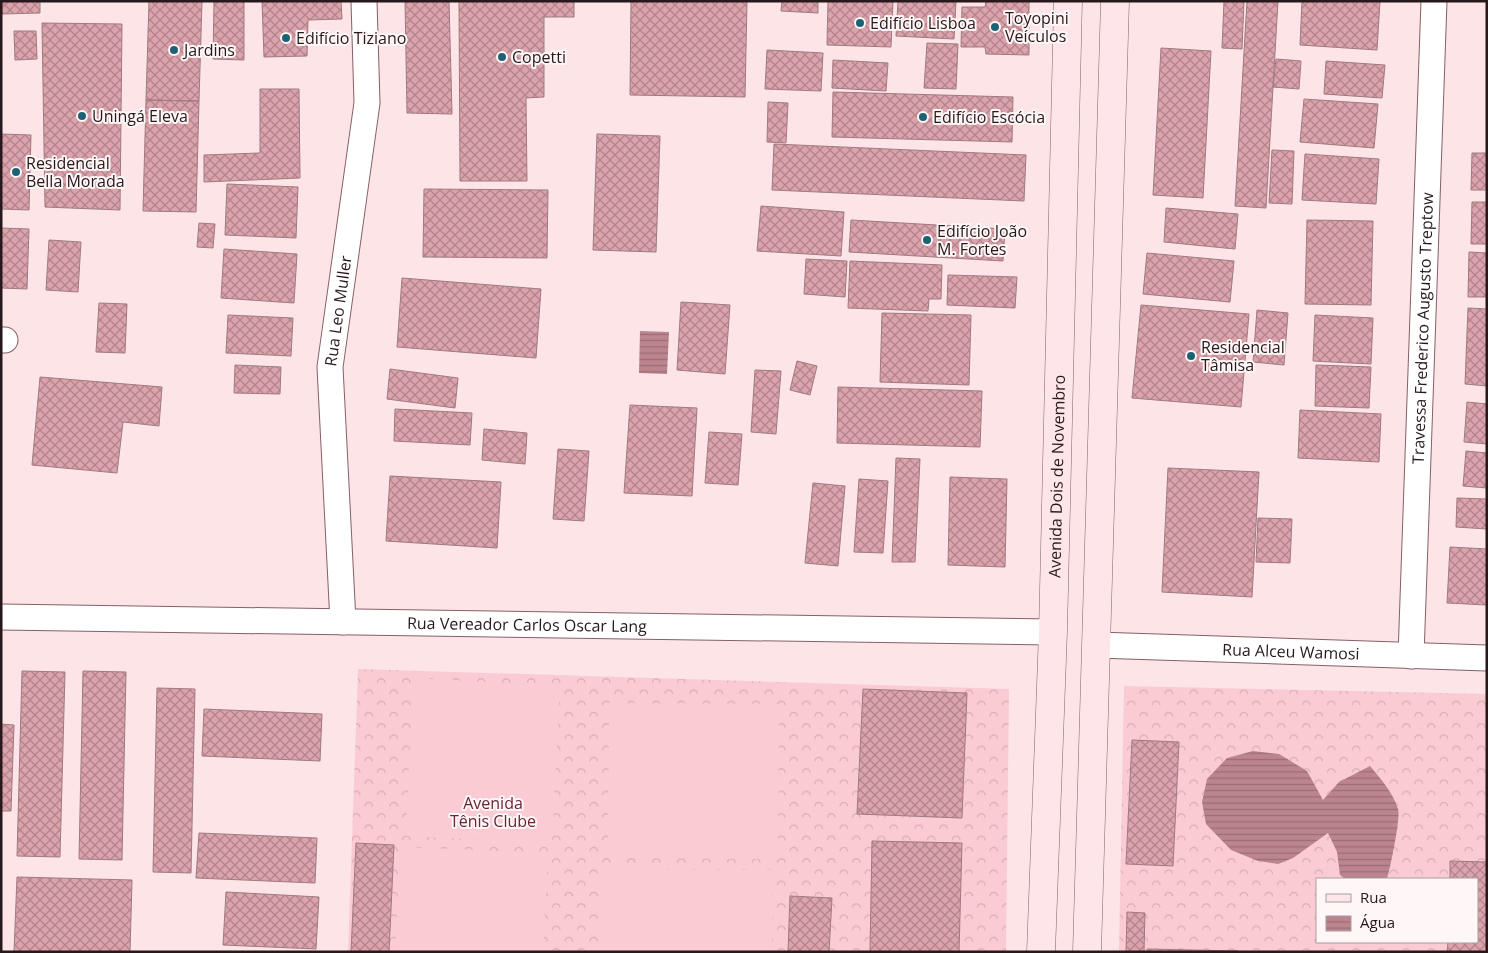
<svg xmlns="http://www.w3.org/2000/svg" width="1488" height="953" font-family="'Open Sans',sans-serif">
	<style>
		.forest { fill: url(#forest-crowns); fill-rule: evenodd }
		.pitch { fill: #facbd2 }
		.water { fill: url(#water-rules) }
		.building { fill: url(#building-cross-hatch); stroke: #9f7a80 }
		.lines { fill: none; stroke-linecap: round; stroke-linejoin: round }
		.street-casing { stroke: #846166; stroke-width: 27 }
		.secondary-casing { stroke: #846166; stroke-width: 29 }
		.street { stroke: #fff; stroke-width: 25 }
		.secondary { stroke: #fee5e9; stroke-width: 28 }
		.poi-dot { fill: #1d6274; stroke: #fef6f7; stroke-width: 2 }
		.labels { text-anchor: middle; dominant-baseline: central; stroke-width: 4; stroke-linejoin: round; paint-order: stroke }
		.poi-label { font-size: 16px; fill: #27191b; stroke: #fef6f7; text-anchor: start }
		.street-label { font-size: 16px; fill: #27191b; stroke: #fef6f7 }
		.park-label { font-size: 16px; fill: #6a2536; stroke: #fef6f7 }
	</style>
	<defs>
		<pattern id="forest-crowns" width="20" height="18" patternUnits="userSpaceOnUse" patternTransform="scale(1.25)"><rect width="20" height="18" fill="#facbd2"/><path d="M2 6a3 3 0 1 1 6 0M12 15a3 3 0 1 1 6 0" fill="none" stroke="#d6aeb4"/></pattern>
		<pattern id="water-rules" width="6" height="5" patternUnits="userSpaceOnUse" patternTransform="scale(1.25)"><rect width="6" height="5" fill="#bc858e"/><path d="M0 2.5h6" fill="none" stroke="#996c73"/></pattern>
		<pattern id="building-cross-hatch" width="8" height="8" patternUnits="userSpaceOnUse" patternTransform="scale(1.25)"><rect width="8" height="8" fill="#dca3ac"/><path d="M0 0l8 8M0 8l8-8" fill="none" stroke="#b2848b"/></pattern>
	</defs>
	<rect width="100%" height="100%" fill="#fde4e7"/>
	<path class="forest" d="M358,669l651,20 -3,263h-658z
		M1124,686l363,8v258h-368zM1317,879h160v63h-160z"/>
	<path class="pitch" d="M413,678l147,8 -8,157 -146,-7z
		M609,703l170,1 -1,155 -170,-1z
		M400,847l148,6 -5,99h-148z
		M602,869l171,1 -1,82h-170z"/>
	<path class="water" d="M640,331l29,1 -2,42 -28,-1z
		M1253,751l26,3 28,17 16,29 16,-18 31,-16c11,13 23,27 28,43 3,8 -8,60 -11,70h-42l-5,-4 -3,-23 -9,-19 -35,25 -15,6 -20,-3 -27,-11 -25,-26 -4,-22 5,-23 20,-21z"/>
	<path class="building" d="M2,1h38v12l-38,1z
		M149,1h53l-3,100 -53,-1z
		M214,1h30v59l-31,-1z
		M262,1h79l1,18 -34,1 -1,36 -43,1z
		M405,1h44l3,113 -45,-1z
		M459,1h115v16h-30v80l-18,1 1,83h-67z
		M631,1h116l-2,96 -115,-2z
		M782,1h36v12l-37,-2z
		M828,1h65l-2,46 -64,-2z
		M898,1h58l-2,38 -58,-3z
		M986,1h43v54l-43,-1 -1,-7h-24l1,-40h23z
		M1224,1h20l-2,48 -20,-1z
		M1247,1h31l-12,207 -31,-2z
		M1302,1h78l-3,49 -77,-5z
		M42,23l80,1 -2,186 -75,-3z
		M14,31h22l1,28 -22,1z
		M927,43l31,1 -2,45 -32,-1z
		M1161,48l50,3 -8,147 -50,-3z
		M767,50l56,3 -2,38 -56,-2z
		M1276,59l25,2 -2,28 -26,-2z
		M833,60l55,3 -2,28 -54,-3z
		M1326,61l59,4 -3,33 -58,-4z
		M260,89h39l1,89 -96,4v-27l56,-2z
		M833,92l180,5 -1,45 -180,-5z
		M1304,99l74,5 -4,44 -74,-6z
		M146,100l53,1 -3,111 -53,-1z
		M768,102l20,1 -2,40 -19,-1z
		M1,134l30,1 -2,75 -28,-1z
		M597,134l63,2 -4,116 -63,-2z
		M774,144l252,11 -2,46 -252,-11z
		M1272,150l22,1 -2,53 -23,-1z
		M1472,153h15v37h-16z
		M1305,154l74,5 -3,45 -74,-4z
		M227,184l71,3 -2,51 -71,-3z
		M424,189l124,1 -1,68 -124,-1z
		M1472,202h15v42h-16z
		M761,206l83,6 -3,44 -84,-5z
		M1166,208l72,6 -3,35 -71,-7z
		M851,220l154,9 -2,32 -154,-9z
		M1307,220l66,1 -2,84 -66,-1z
		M199,223l16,1 -2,24 -16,-1z
		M1,228l28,1 -2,60 -26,-1z
		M49,240l32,2 -3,50 -32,-2z
		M224,249l73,5 -3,49 -73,-5z
		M1469,252l18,1v44h-19z
		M1147,253l87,8 -4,41 -87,-8z
		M806,259l41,2 -2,36 -41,-3z
		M850,261l92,4 -1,34h-12l-1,12 -80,-3z
		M948,275l69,2 -2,31 -68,-3z
		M402,278l139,11 -5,69 -139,-11z
		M681,302l49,3 -5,69 -48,-4z
		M99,303l28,1 -2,49 -29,-1z
		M1141,305l108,9 -8,93 -109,-9z
		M1468,308l19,1v77l-22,-2z
		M1257,310l31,3 -4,52 -31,-3z
		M882,313l89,2 -2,70 -89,-3z
		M228,315l65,3 -2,38 -65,-3z
		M1315,315l58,3 -2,46 -58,-3z
		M797,361l20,5 -7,29 -20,-5z
		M235,365l46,2 -1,27 -46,-1z
		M1316,365l55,2 -2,41 -54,-2z
		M390,369l68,9 -3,30 -68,-9z
		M755,370l26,1 -5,63 -25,-2z
		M40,377l122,10 -3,39 -36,-4 -6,51 -85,-8z
		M838,387l144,4 -2,56 -143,-4z
		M1467,402l20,2v40l-23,-2z
		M630,405l67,3 -5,88 -68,-3z
		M395,409l77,4 -2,32 -76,-4z
		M1300,410l81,4 -2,48 -81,-4z
		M484,429l43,4 -2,31 -43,-4z
		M709,432l33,2 -4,51 -33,-2z
		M558,449l31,2 -5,70 -31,-2z
		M1466,451l21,2v35l-24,-2z
		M896,458l24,1 -5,103h-23z
		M1168,468l91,4 -7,125 -90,-5z
		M390,476l111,6 -4,66 -111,-7z
		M950,477l57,2 -2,88 -57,-2z
		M859,479l29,2 -5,72 -29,-1z
		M813,483l32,3 -7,80 -33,-3z
		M1457,498l30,1v30l-31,-2z
		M1258,518l34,1 -2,44 -34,-1z
		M1450,547l37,2v56l-40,-2z
		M22,671l43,1 -5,185 -43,-1z
		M83,671l43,1 -4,188 -43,-1z
		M157,688l38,1 -4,184 -38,-1z
		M863,689l104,4 -5,125 -105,-4z
		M204,709l118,5 -2,47 -118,-5z
		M1,724l13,1 -3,86h-10z
		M1132,740l47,2 -6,124 -47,-2z
		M199,833l118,5 -2,45 -119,-5z
		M872,841l90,2 -3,109h-89z
		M356,843l38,2 -5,107h-38z
		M1450,861l37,1v90h-40l1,-10h29v-63h-27z
		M17,877l115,3 -2,72h-116z
		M226,892l93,5 -3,52 -93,-4z
		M790,896l42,2 -3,54h-41z
		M1127,912l18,1 -1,39h-18z
		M1147,949l91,2 -91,1z"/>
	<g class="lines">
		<defs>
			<g id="street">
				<path d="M1,340h4"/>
				<path id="s1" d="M1,617l1052,15"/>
				<path id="s2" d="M343,622l-13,-255 37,-264 -3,-102"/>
				<path id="s3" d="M1096,645l391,13"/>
				<path id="s4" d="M1411,656l23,-655"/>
			</g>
			<g id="secondary">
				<path id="s5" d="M1041,952l12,-320 15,-631"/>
				<path d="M1087,952l28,-951"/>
			</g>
		</defs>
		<use href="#street" class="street-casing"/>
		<use href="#secondary" class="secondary-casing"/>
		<use href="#street" class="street"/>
		<use href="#secondary" class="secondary"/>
	</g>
	<g class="poi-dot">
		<circle cx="860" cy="23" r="5"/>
		<circle cx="995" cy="27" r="5"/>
		<circle cx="286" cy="38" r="5"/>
		<circle cx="174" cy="50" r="5"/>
		<circle cx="502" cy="57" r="5"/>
		<circle cx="82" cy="116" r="5"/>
		<circle cx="923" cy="117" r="5"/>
		<circle cx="16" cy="172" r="5"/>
		<circle cx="927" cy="240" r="5"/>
		<circle cx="1191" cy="356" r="5"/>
	</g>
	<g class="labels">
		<g class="poi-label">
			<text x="1005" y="18">Toyopini<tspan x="1005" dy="18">Veículos</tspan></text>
			<text x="870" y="23">Edifício Lisboa</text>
			<text x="296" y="38">Edifício Tiziano</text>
			<text x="184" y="50">Jardins</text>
			<text x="512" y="57">Copetti</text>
			<text x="92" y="116">Uningá Eleva</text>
			<text x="933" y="117">Edifício Escócia</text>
			<text x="26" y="163">Residencial<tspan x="26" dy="18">Bella Morada</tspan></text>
			<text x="937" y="231">Edifício João<tspan x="937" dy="18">M. Fortes</tspan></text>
			<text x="1201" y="347">Residencial<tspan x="1201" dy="18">Tâmisa</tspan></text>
		</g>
		<g class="street-label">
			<text stroke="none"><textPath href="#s2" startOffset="312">Rua Leo Muller</textPath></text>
			<text stroke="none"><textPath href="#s4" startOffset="328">Travessa Frederico Augusto Treptow</textPath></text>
			<text stroke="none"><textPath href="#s5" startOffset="476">Avenida Dois de Novembro</textPath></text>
			<text stroke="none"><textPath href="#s1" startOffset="526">Rua Vereador Carlos Oscar Lang</textPath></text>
			<text stroke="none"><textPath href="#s3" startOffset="195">Rua Alceu Wamosi</textPath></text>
		</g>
		<g class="park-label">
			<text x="493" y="803">Avenida<tspan x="493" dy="18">Tênis Clube</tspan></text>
		</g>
	</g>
	<rect width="1488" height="953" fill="none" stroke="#27191b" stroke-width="5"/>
	<rect x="1316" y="878" width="162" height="65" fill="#fef6f7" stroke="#a89e9f"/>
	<rect x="1326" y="894" width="25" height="8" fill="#fee5e9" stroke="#a89e9f"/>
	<text x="1360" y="903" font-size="15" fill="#27191b">Rua</text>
	<rect x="1326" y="916" width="25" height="15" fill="url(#water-rules)" stroke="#a89e9f"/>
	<text x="1360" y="928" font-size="15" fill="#27191b">Água</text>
</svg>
